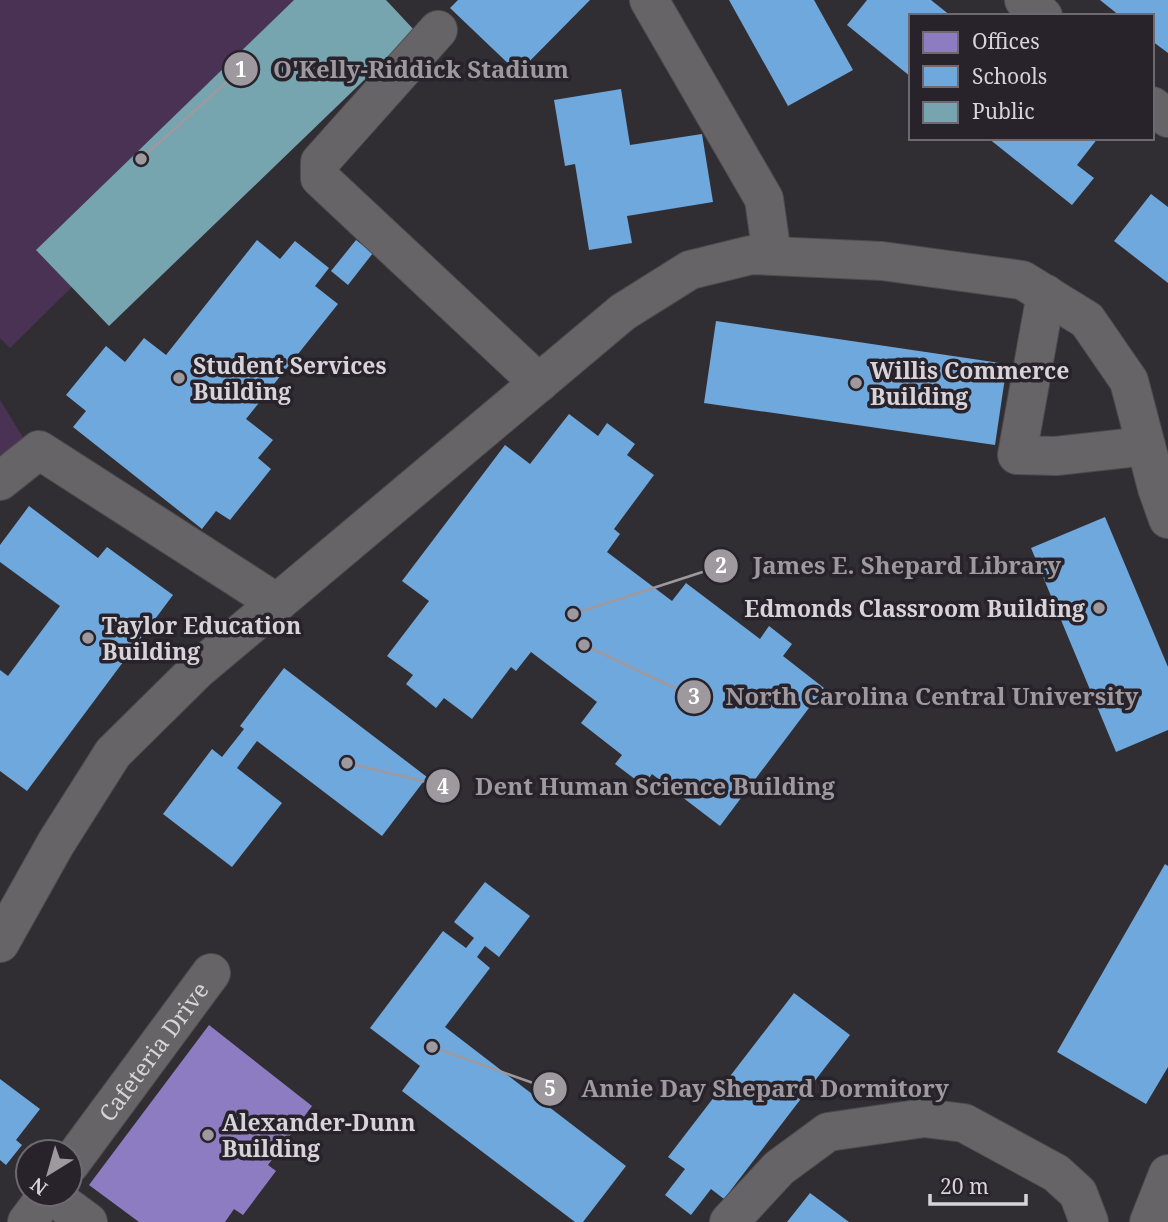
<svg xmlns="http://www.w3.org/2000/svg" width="1168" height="1222" font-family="'Noto Serif',serif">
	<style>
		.green { fill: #493253 }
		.offices { fill: #8e7cc3 }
		.schools { fill: #6fa8dc }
		.public { fill: #76a5af }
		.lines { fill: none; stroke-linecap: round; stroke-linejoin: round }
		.minor-casing { stroke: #4f4c50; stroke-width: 40 }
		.minor { stroke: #676468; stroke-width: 38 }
		.poi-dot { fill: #9d999f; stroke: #28232b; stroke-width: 2.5 }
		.labels { text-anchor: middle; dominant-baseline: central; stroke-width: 7; stroke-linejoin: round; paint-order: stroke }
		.poi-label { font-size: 23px; font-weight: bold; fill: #d7d3d9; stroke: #28232b; text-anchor: start }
		.street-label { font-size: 23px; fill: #d7d3d9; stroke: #28232b }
		.leader { fill: none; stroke: #9d999f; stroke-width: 2.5 }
		.callout-dot { fill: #9d999f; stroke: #28232b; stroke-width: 2.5 }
		.mark-label { font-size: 21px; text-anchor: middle; font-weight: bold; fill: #fff }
		.callout-label { font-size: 24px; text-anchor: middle; font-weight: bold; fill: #9d999f; stroke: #28232b; stroke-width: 7; stroke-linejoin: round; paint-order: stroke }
	</style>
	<rect width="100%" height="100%" fill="#312e33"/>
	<path class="green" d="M0,0h386l29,31 -306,295 -37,-39 -62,61 -10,-10z
		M0,400l24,39 -24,20z"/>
	<path class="offices" d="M209,1025l103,81 -44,59 8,6 -33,44 -9,-6 -9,13h-86l-50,-37z"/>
	<path class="schools" d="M458,0h132l-72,73 -68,-65z
		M729,0h85l39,70 -65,36z
		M867,0h64l20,16h-40v61l-64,-52z
		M1100,0h68v53l-16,-12v-25h-32z
		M621,89l9,56 72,-11 11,68 -86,14 5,27 -43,7 -14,-86 -10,2 -11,-66z
		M988,138h110l-21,27 17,13 -22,27z
		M1151,194l17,13v76l-54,-42z
		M257,240l23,19 15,-18 34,27 -14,18 23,18 -92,115 27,21 -15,18 13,11 -41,51 -14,-9 -14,18 -129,-102 13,-16 -20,-16 40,-49 19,16 19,-24 22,17z
		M356,240l17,13 -25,32 -17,-14z
		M716,321l291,43 -12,81 -291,-42z
		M569,414l29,22 9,-13 28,21 -8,11 27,20 -40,54 6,5 -13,18 65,49 14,-18 74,56 9,-13 23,18 -9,12 41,32 -104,138 -68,-52 -8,12 -29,-22 7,-9 -41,-32 16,-21 -66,-50 -15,19 -5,-4 -39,52 -28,-21 -8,10 -30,-24 7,-9 -26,-19 42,-55 -27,-20 103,-136 25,19z
		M29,506l69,52 9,-11 66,48 -146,196 -27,-20v-101l8,6 52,-70 -60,-44v-17z
		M1105,517l63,150v63l-52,22 -85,-204z
		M284,668l143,109 -45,59 -125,-95 -20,27 45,35 -50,64 -69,-53 49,-65 10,8 22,-28 -4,-3z
		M1165,864l3,2v201l-22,37 -89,-52z
		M485,882l45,34 -31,41 -14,-11 -8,11 13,11 -45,59 181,139 -43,56h-8l-173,-131 18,-25 -50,-38 73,-97 23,17 8,-10 -20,-16z
		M794,993l56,42 -126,164 -13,-10 -20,26 -26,-20 20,-26 -17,-12z
		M0,1079l40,30 -24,31 6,5 -16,20 -6,-5z
		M810,1193l39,29h-62z"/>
	<path class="public" d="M294,0h92l29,31 -306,295 -73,-76z"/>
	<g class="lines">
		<defs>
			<g id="minor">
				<path d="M649,0l115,199 8,56"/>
				<path d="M1024,0l19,16"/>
				<path d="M438,30l-118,132v16l219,205"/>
				<path d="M1152,106l16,12"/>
				<path d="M1046,294l-29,161 39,1 90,-10"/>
				<path d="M0,481l39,-31 238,153"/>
				<path d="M0,943l56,-100 57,-90 84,-83 426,-358 67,-42 61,-15 131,6 140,19 65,40 42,61 28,107 11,31"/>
				<path id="s1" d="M70,1164l141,-191"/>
				<path d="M50,1194l38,28"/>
				<path d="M27,1222l21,-28"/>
				<path d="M729,1222l50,-54 49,-36 96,-14 40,5 92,50 22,20 11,29"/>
				<path d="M1149,1222l19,-48"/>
			</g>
		</defs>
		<use href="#minor" class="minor-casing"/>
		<use href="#minor" class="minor"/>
	</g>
	<g class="poi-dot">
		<circle cx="179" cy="378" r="7"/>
		<circle cx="856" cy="383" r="7"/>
		<circle cx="1099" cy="608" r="7"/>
		<circle cx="88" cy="638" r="7"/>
		<circle cx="208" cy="1135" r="7"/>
	</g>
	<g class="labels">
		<g class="poi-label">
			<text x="193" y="365">Student Services<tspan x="193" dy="26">Building</tspan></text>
			<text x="870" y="370">Willis Commerce<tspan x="870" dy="26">Building</tspan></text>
			<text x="1085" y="608" text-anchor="end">Edmonds Classroom Building</text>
			<text x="102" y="625">Taylor Education<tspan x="102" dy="26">Building</tspan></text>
			<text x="222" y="1122">Alexander-Dunn<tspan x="222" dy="26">Building</tspan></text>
		</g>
		<g class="street-label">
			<text stroke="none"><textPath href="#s1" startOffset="140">Cafeteria Drive</textPath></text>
		</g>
	</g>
	<path class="leader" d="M141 159L241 69M573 614L721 566M584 645L694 697M347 763L443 786M432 1047L550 1089"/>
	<g class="callout-dot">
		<circle cx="141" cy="159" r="7"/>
		<circle cx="573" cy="614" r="7"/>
		<circle cx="584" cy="645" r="7"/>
		<circle cx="347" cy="763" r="7"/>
		<circle cx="432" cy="1047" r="7"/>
		<circle cx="241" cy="69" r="18"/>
		<circle cx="721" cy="566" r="18"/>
		<circle cx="694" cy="697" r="18"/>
		<circle cx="443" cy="786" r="18"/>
		<circle cx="550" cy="1089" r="18"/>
	</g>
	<g class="mark-label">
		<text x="241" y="77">1</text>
		<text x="721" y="573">2</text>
		<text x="694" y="704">3</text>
		<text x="443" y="794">4</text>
		<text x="550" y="1096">5</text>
	</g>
	<g class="callout-label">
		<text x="421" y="78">O'Kelly-Riddick Stadium</text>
		<text x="907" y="574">James E. Shepard Library</text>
		<text x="932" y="705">North Carolina Central University</text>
		<text x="655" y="795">Dent Human Science Building</text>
		<text x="765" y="1097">Annie Day Shepard Dormitory</text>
	</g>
	<rect x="909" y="14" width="245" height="126" fill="#28232b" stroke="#6e6971" stroke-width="2"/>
	<rect x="923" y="32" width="35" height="21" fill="#8e7cc3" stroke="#6e6971" stroke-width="2"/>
	<text x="972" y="49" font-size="21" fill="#d7d3d9">Offices</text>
	<rect x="923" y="66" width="35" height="21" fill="#6fa8dc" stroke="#6e6971" stroke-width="2"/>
	<text x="972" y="84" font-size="21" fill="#d7d3d9">Schools</text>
	<rect x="923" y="102" width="35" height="21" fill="#76a5af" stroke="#6e6971" stroke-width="2"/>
	<text x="972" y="119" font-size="21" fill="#d7d3d9">Public</text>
	<g transform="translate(49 1173) rotate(217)"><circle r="33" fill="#28232b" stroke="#6e6971" stroke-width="2"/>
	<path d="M0-5L12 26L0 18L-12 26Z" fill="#9d999f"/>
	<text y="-10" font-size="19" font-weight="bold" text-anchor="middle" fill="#d7d3d9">N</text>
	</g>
	<path d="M930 1194v10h96v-10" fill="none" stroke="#d7d3d9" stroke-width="3.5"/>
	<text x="940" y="1194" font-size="21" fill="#d7d3d9" stroke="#28232b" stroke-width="5" paint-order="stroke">20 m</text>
</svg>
